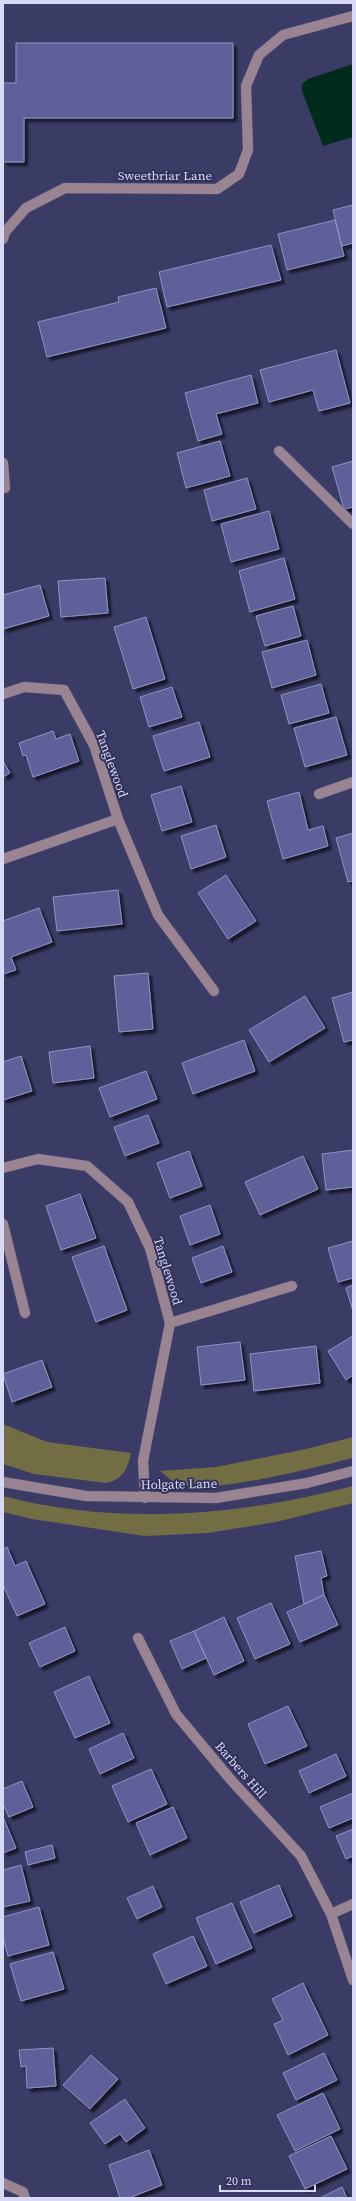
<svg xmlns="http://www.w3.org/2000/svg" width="356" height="2201" font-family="'Source Serif 4',serif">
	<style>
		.green { fill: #726d43 }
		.water { fill: #012b1b }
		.building { fill: #5e5e99; stroke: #9093c4; filter: url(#shadow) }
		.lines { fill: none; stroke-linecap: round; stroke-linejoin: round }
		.minor-casing { stroke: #575880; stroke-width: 11 }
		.minor { stroke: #9a8491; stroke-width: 10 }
		.labels { text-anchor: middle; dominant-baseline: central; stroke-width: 4; stroke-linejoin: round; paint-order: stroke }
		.street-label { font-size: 13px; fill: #d8daf5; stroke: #31315b }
	</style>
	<defs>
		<filter id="shadow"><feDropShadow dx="3.5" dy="3.5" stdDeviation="1" flood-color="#0009"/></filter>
	</defs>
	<rect width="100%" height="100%" fill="#3b3c66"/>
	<path class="green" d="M3,1424l44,18 84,11c-3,16 -9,27 -25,30l-72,-9 -31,-10z
		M353,1437v21c-38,9 -140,37 -175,26 -6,-2 -12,-9 -18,-13l56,-4 90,-18z
		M353,1486v17l-77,19 -68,11 -63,3 -113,-17 -29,-7v-16c115,30 236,20 350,-10z"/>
	<path class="water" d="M353,64v73l-30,9 -21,-55v-7l6,-5z"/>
	<path class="building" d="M16,43h217v75h-209v44h-21v-79h13z
		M353,205v38l-11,3 -9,-36z
		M335,220l9,36 -57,14 -9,-36z
		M271,245l10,35 -114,27 -8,-35z
		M156,288l10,40 -119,29 -9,-35 81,-20 -1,-5z
		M336,350l14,53 -31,8 -6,-21 -44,12 -9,-32z
		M251,375l7,28 -42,11 6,20 -24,7 -13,-48z
		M220,441l10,35 -44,12 -9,-35z
		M353,461v46l-9,2 -12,-42z
		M247,478l9,31 -44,12 -8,-31z
		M269,511l10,38 -48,13 -10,-38z
		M284,558l11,41 -45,13 -11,-41z
		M105,578l3,35 -47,4 -3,-36z
		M40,585l9,31 -46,13v-34z
		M293,606l8,30 -36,10 -9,-30z
		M146,617l19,62 -32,10 -19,-62z
		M307,640l9,35 -44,13 -10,-36z
		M321,684l8,29 -40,11 -8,-29z
		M172,687l10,30 -33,10 -9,-30z
		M336,717l11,38 -42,12 -11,-39z
		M199,722l11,35 -46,14 -11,-35z
		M53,731l3,8 14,-5 9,27 -46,16 -7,-22 -3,1 -4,-13z
		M3,761l7,12 -7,4z
		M181,786l11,36 -30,9 -11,-36z
		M299,792l9,38 15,-4 5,20 -45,13 -16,-58z
		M216,825l10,32 -35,12 -10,-33z
		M353,833v48l-5,1 -12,-44z
		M226,875l30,46 -28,18 -30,-46z
		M118,890l4,34 -65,7 -4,-34z
		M39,908l13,34 -41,15 5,13 -13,4v-53z
		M148,973l5,56 -34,3 -5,-56z
		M353,992v48l-9,2 -12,-44z
		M305,996l20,32 -56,34 -20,-32z
		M244,1040l11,31 -62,23 -11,-31z
		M90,1046l4,32 -41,5 -4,-31z
		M21,1056l11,35 -29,9v-38z
		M146,1071l11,28 -47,18 -11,-29z
		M148,1115l11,28 -34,13 -11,-29z
		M353,1150v37l-27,3 -4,-36z
		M189,1151l13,35 -32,12 -13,-35z
		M303,1156l15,33 -58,26 -15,-33z
		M80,1194l16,44 -35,12 -15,-44z
		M210,1205l10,29 -30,11 -10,-29z
		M353,1241v37l-15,4 -10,-34z
		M104,1246l23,64 -31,12 -24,-65z
		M223,1246l9,26 -31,11 -9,-25z
		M353,1285v26l-7,-23z
		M353,1336v39l-7,5 -18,-29z
		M240,1342l5,38 -44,5 -4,-38z
		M316,1346l4,37 -66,8 -4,-37z
		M42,1360l10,27 -40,15 -9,-28z
		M7,1547l8,19 11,-5 19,43 -28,12 -14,-31v-36z
		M321,1551l6,25 -6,2 3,17 -20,9 -9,-48z
		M324,1595l14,30 -38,17 -13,-30z
		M271,1603l19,41 -35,15 -18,-41z
		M224,1617l20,44 -30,14 -20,-44z
		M65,1627l10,24 -35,16 -11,-24z
		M194,1631l12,27 -24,11 -12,-28z
		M89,1676l21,47 -35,15 -21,-46z
		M288,1706l19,40 -42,18 -17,-40z
		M123,1733l11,25 -34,16 -11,-25z
		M336,1754l10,22 -37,17 -10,-22z
		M151,1769l16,35 -39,18 -16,-36z
		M22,1781l11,26 -24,10 -6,-13v-15z
		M353,1793v25l-24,10 -9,-21z
		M173,1807l14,31 -37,17 -14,-32z
		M3,1817l13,31 -13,5z
		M353,1829v27l-7,3 -10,-23z
		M52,1845l3,13 -27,7 -3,-13z
		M21,1865l9,36 -27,6v-37z
		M279,1885l13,31 -38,17 -14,-31z
		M153,1886l9,21 -25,12 -10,-21z
		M232,1903l20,45 -36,16 -20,-46z
		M39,1907l10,38 -41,11 -5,-18v-21z
		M193,1936l14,30 -41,18 -13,-30z
		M53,1952l11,37 -43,12 -11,-37z
		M303,1983l25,52 -40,20 -14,-31 9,-4 -11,-21z
		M53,2048l3,38 -29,2 -1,-22 -5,1 -2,-17z
		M324,2053l13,27 -41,20 -13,-27z
		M91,2055l27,24 -28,30 -27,-24z
		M323,2093l17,36 -45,22 -18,-36z
		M125,2099l20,29 -19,14 -6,-8 -15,10 -15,-21z
		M331,2136l16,33 -42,20 -16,-33z
		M149,2150l13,35 -33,13h-9l-11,-33z
		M342,2187l5,11h-27z"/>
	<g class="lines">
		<defs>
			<path id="minor" d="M3,239l2,-7 21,-24 39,-20 152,1 22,-15 9,-24 -2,-64 13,-31 24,-20 70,-19
				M279,451l74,73
				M3,463l2,25h-2
				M3,694l21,-7 40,3 30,55 24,74 40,96 56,76
				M319,794l34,-12
				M3,859l115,-40
				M3,1168l35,-9 49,7 41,36 22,46 20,75 -27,138 2,37
				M3,1224l22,89
				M170,1323l122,-37
				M3,1482l83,14 130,2 91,-15 46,-12
				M138,1638l38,76 55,66 70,76 30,58 22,66
				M331,1914l22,-10
				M3,2183l20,9 2,6"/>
		</defs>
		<use href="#minor" class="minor-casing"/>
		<use href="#minor" class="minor"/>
	</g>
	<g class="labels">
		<g class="street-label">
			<text x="165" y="175">Sweetbriar Lane</text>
			<text transform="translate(112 764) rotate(70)">Tanglewood</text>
			<text transform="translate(168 1271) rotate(73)">Tanglewood</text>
			<text transform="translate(179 1484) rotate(-1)">Holgate Lane</text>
			<text transform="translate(241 1770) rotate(49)">Barbers Hill</text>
		</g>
	</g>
	<rect width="356" height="2201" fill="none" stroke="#d8daf5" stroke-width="8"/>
	<path d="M220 2185v6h95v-6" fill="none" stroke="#d8daf5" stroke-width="2"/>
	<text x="226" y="2185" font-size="12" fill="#d8daf5" stroke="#31315b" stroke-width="3" paint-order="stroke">20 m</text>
</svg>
